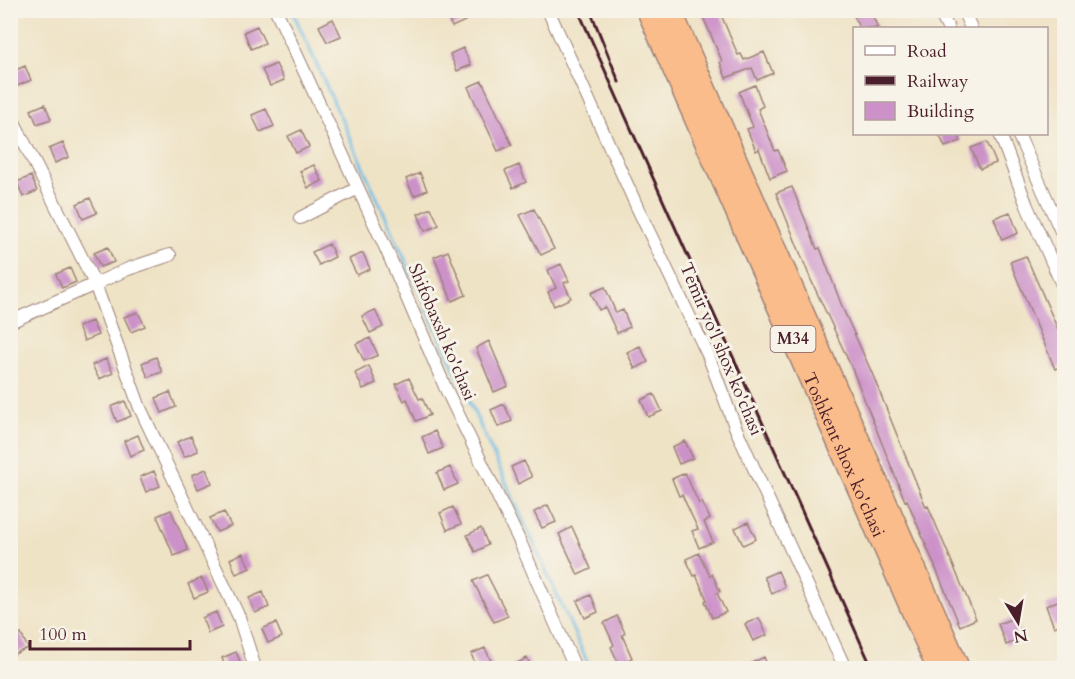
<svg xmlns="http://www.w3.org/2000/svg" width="1075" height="679" font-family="Cardo,serif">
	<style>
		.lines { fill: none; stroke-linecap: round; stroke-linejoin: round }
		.stream { stroke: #69bbe5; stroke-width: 3 }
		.building { fill: #cc91c9 }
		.street-casing { stroke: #9c8178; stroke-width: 14 }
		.highway-casing { stroke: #9c8178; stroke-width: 25 }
		.street { stroke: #fff; stroke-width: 12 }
		.highway { stroke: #fabc8b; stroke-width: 22 }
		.rail { stroke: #4a1f2b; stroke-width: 3 }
		.labels { text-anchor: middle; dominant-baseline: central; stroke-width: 6; stroke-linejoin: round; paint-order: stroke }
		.shield { fill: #f7f3e8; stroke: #7e5f64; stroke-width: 1.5 }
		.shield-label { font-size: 16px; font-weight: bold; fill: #4a1f2b }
		.street-label { font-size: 18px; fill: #4a1f2b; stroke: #f7f3e8 }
	</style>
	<rect width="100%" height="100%" fill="#f7f3e8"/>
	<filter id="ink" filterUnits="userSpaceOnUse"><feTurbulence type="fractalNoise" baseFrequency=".0167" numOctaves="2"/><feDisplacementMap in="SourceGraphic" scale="12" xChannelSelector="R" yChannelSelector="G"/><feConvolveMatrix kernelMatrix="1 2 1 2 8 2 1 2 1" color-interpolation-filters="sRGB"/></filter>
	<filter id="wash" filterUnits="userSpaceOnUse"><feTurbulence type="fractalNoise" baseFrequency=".008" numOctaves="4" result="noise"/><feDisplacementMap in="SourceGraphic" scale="24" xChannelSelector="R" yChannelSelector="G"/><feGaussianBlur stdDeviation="1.35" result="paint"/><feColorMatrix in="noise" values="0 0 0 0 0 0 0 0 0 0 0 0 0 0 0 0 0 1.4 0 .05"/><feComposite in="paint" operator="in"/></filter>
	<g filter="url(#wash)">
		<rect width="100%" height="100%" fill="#efe3c6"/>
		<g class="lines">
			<path class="stream" d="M292,10l298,658"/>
		</g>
		<g id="blocks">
			<path class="building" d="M444,10h16l5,11 -13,6z
				M700,10h19l19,45 3,-1 3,6 20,-8 9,21 -16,7 -5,-12 -26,10 -6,-16 2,-1z
				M852,10h18l8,18h-19z
				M333,19l8,17 -14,6 -8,-16z
				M257,26l8,17 -14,6 -7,-17z
				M463,48l8,17 -14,6 -7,-17z
				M276,64l8,16 -14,6 -8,-16z
				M25,66l6,14 -14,6 -6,-14z
				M482,81l30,64 -14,6 -30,-64z
				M755,85l8,21 -5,3 17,42 3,-1 9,21 -17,7 -11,-29 -3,2 -9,-22 6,-2 -14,-35z
				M45,104l6,15 -14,5 -6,-14z
				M266,109l8,17 -14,6 -8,-17z
				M301,130l8,17 -13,6 -8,-17z
				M939,134h19l3,7 -16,6z
				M987,142l9,21 -16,6 -9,-21z
				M63,143l6,14 -14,6 -6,-14z
				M314,165l8,16 -14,7 -8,-17z
				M519,165l7,17 -13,6 -8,-17z
				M420,173l7,17 -13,6 -8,-17z
				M31,176l6,15 -14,6 -6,-15z
				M792,187l25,62 3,-1 23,61 29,64 54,134 2,-1 48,113 -16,7 -53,-126 -2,1 -54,-135 -40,-86 -35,-87z
				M90,198l7,15 -14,6 -6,-15z
				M431,208l8,17 -14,6 -7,-17z
				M534,209l20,40 -13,6 -21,-40z
				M1010,212l8,21 -16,7 -8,-22z
				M329,244l6,13 -16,8 -7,-13z
				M108,247l6,15 -14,5 -6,-14z
				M448,251l18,44 -14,6 -18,-44z
				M363,253l7,16 -13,6 -8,-16z
				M1026,256l39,90v19l-10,4 -45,-107z
				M561,264l8,17 -5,2 7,15 -17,8 -6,-14 8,-4 -8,-18z
				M70,268l6,14 -14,6 -6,-14z
				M605,287l11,26 7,-3 7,17 -13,6 -12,-26 -6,3 -8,-17z
				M375,310l8,17 -13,6 -8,-17z
				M138,312l7,14 -14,6 -7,-15z
				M92,321l6,14 -14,6 -6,-14z
				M370,338l8,17 -14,6 -8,-17z
				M489,341l19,45 -14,6 -18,-44z
				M640,346l8,16 -13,7 -8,-17z
				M156,357l6,15 -14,5 -6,-14z
				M106,359l7,14 -14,6 -7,-14z
				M369,366l7,17 -13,6 -8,-16z
				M409,378l10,21 3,-1 8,17 -14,6 -9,-22 -3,2 -8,-17z
				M170,392l6,15 -14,6 -6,-15z
				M654,394l8,17 -14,6 -7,-17z
				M125,401l6,15 -14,6 -6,-15z
				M504,404l8,17 -14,6 -7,-17z
				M435,431l8,17 -14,6 -7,-17z
				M138,435l6,15 -14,6 -6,-15z
				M191,436l7,15 -14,6 -7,-15z
				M685,441l8,17 -14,6 -7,-17z
				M524,461l8,16 -14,7 -7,-17z
				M450,467l8,17 -14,6 -7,-17z
				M206,469l6,14 -14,6 -6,-14z
				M154,471l6,15 -14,6 -6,-15z
				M685,473l14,31 3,-2 8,17 -6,3 9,20 -14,6 -7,-17 6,-2 -16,-34 -3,1 -7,-17z
				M548,505l8,17 -14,6 -8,-16z
				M453,507l8,17 -14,6 -7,-17z
				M171,510l17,40 -14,6 -17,-40z
				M224,512l7,14 -14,6 -7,-14z
				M748,522l8,17 -13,6 -8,-17z
				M572,527l19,42 -13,6 -19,-41z
				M481,528l7,17 -13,7 -8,-17z
				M243,553l7,15 -14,6 -6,-15z
				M699,553l11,23 2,-2 8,17 -3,2 9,19 -14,6 -7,-17 2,-1 -11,-25 -2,1 -8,-17z
				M778,571l7,16 -13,7 -8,-17z
				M487,575l21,41 -14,6 -21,-41z
				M202,578l6,14 -14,6 -6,-14z
				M263,592l6,15 -14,6 -6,-15z
				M591,595l7,17 -13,6 -8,-17z
				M1062,599l3,7v17l-11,4 -8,-21z
				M216,612l6,15 -14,6 -6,-15z
				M617,616l8,17 -3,2 10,23 -13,6 -8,-17 3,-2 -10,-22z
				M759,618l8,17 -14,6 -8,-17z
				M1014,618l8,21 -16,6 -8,-21z
				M276,623l6,14 -14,6 -6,-14z
				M21,634l7,14 -14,6 -4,-7v-9z
				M485,648l8,17 -8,4h-7l-7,-15z
				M236,652l6,14 -16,3 -4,-11z
				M764,657l5,12h-30z
				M527,658l5,11h-27z"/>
		</g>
	</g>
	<g filter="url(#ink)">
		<use href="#blocks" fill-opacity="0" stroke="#9c8178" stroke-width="1.5"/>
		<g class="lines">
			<defs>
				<path id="street" d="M276,10l111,241 58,136 75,155 55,126
					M548,10l90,199 70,146 28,74 109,239
					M939,10l9,18
					M963,10l8,18
					M10,114l85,170 -85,38
					M1000,134l27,72 37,83
					M1018,134l46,104
					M300,218l58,-30
					M170,255l-42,14 -33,15 45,124 99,209 16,51"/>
				<g id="highway">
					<path id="s1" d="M648,10l290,658"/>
					<path d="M670,10l288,658"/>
				</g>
			</defs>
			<use href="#street" class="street-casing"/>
			<use href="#highway" class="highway-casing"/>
			<use href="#street" class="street"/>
			<use href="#highway" class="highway"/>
			<path class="rail" d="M578,10l294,658
				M590,10l29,72"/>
		</g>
	</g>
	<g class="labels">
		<rect class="shield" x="770.5" y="326" width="45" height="26" rx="4.5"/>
		<g class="shield-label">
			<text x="793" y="339">M34</text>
		</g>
		<g class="street-label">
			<text transform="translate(442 332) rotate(67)">Shifobaxsh ko'chasi</text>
			<text transform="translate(721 349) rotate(67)">Temir yo'l shox ko'chasi</text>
			<text stroke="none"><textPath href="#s1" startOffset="486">Toshkent shox ko'chasi</textPath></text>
		</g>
	</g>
	<rect width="1075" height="679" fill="none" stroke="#f7f3e8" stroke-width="36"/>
	<rect x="853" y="27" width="195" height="108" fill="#f7f3e8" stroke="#b29e9c" stroke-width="1.5"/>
	<rect x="865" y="46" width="30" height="9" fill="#ffffff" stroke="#b29e9c" stroke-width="1.5"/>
	<text x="907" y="57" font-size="18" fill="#4a1f2b">Road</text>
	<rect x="865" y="76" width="30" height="9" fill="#4a1f2b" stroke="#b29e9c" stroke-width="1.5"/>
	<text x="907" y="87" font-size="18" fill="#4a1f2b">Railway</text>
	<rect x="865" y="102" width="30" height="18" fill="#cc91c9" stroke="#b29e9c" stroke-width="1.5"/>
	<text x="907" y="117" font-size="18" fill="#4a1f2b">Building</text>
	<g transform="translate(1018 622) rotate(169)" stroke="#f7f3e8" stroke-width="4.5" paint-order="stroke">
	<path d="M0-4.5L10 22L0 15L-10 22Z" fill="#4a1f2b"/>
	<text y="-9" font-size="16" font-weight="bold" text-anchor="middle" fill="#4a1f2b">N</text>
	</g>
	<path d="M30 640v9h160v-9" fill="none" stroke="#4a1f2b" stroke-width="3"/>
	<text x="39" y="640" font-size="18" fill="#4a1f2b" stroke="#f7f3e8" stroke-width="4.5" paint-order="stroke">100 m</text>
</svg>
